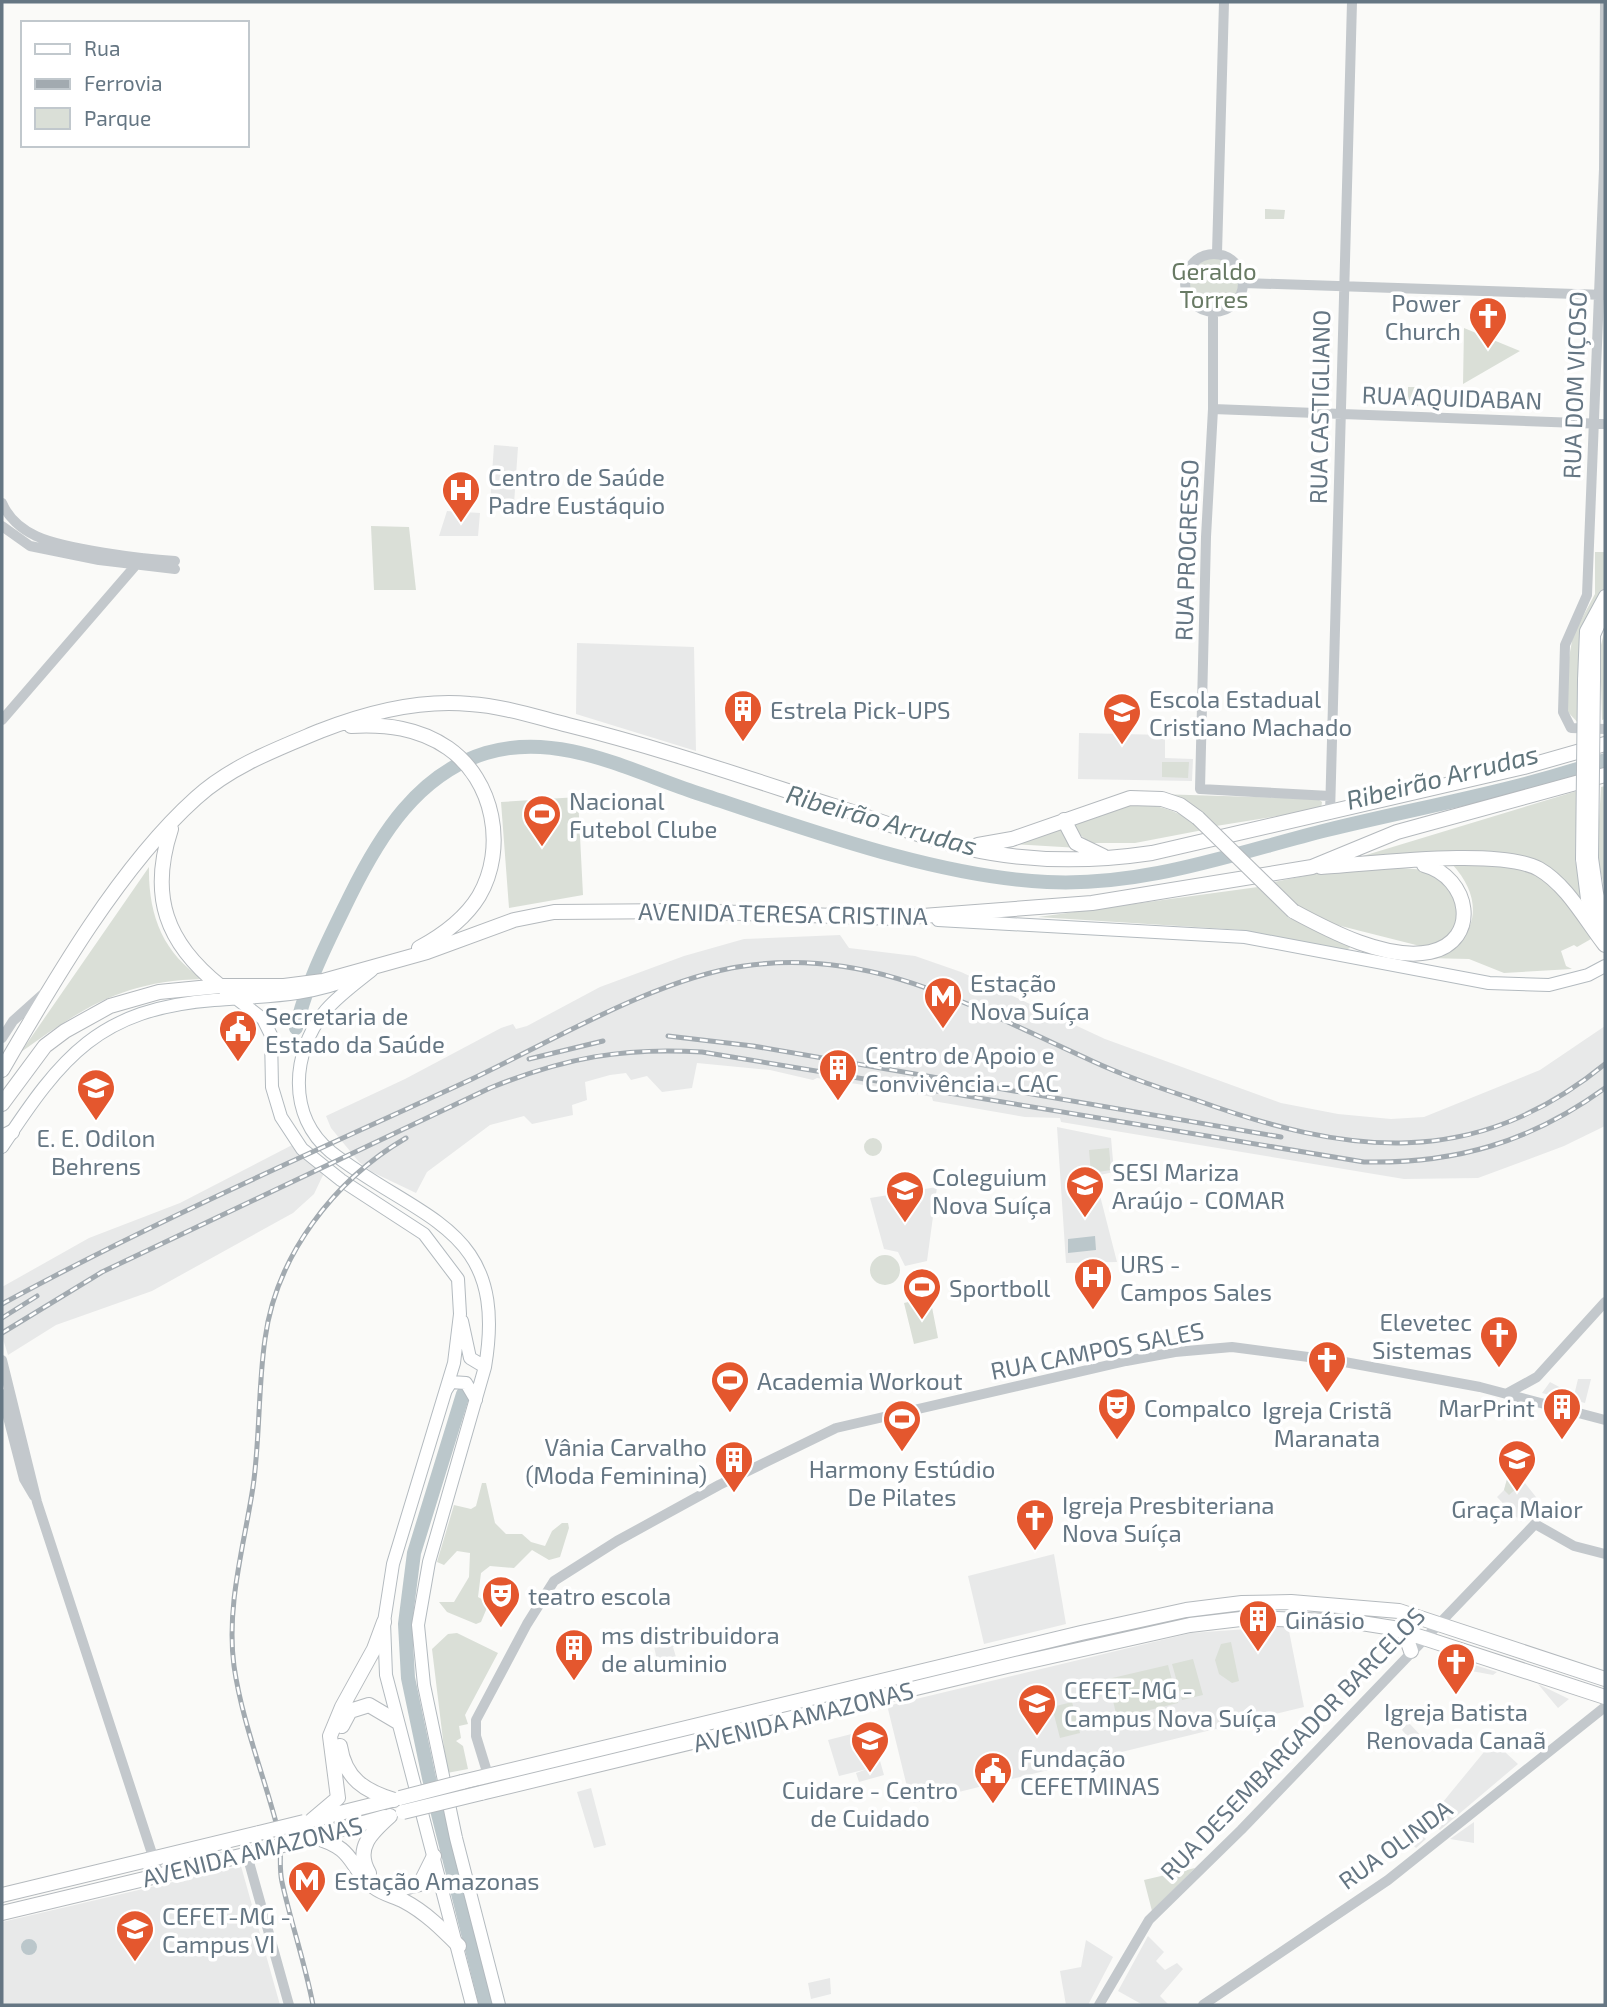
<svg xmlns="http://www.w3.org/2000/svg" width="1607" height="2007" font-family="'Exo 2',sans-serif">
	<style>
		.built { fill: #e8e9e9 }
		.green { fill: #dadfd7 }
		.water { fill: #bbc7cb }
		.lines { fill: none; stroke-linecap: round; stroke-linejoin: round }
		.river { stroke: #bbc7cb; stroke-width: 14 }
		.secondary-casing { stroke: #b3babf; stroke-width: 14 }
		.primary-casing { stroke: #b5babe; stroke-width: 16 }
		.trunk-casing { stroke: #b4b9bd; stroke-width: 16 }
		.tertiary { stroke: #c3c8cc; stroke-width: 10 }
		.secondary { stroke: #fff; stroke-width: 12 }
		.primary { stroke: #fff; stroke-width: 14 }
		.trunk { stroke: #fff; stroke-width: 14 }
		.rail-casing { stroke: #a2aab0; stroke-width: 5 }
		.rail { stroke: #fff; stroke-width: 2.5; stroke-dasharray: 8; stroke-linecap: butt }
		.secondary-bridge-casing { stroke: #b3babf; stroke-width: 14; stroke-linecap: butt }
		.primary-bridge-casing { stroke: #b5babe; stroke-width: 16; stroke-linecap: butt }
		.trunk-bridge-casing { stroke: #b4b9bd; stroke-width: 16; stroke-linecap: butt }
		.secondary-bridge { stroke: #fff; stroke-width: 12 }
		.primary-bridge { stroke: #fff; stroke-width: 14 }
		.trunk-bridge { stroke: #fff; stroke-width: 14 }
		.labels { text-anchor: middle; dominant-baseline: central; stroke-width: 7; stroke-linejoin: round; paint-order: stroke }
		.park-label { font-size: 24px; fill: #687a64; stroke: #fff }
		.poi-label { font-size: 24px; fill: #657683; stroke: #fff; text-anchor: start }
		.street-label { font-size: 24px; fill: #657683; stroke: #fff }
		.water-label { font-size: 26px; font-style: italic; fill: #60757c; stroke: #fff }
	</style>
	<rect width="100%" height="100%" fill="#fafaf8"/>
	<path class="built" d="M494,445l24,2 -4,57 -24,-1z
		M447,511l33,2 -2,23h-39z
		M577,643l117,4 2,104 -120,-37z
		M1079,733l86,2v23l28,1 -1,22 -114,-2z
		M840,935l9,13 66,8 46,16 144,67 176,64 57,11 53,5 33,-2 116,-47 65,-44v100l-41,20 -86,32 -74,1 -343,-57 -1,-4 -35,-1 -92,-16 -1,-4 -35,-7 -80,-12 -4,2 -43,-10 -73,-7 -5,25 -30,4 -15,-16 -16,4 -5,-7 -16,2 -25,7 2,18 -15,5 1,10 -41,9 -8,-8 -34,9 -63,47 -11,21 -44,-21 -13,-10 -28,-34 -5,-12 79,-37 96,-51 12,-4 3,5 11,-3 73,-39 84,-31 60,-17z
		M1057,1127l54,11 3,34 -19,4 22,86 -51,1z
		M296,1143l28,30 -10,21 -21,19 -141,78 -96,34 -48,30 -6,-19v-49l87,-49 91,-35z
		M937,1187l-10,74 -22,5 -7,-14 -14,-3 -14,-51z
		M1578,1379h13l-6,24 -12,-3z
		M1550,1382l13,7 -3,9 -18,-5z
		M1511,1465l32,41 -22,16 -24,-25 7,-7z
		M1054,1554l12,70 -82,20 -16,-68z
		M1288,1626l16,81 -390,96 -4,-4 -22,-90 3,-4 300,-72z
		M687,1633l2,10 -16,4 3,10 -19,4 -4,-20z
		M1462,1661l35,11 -4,3 -27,-5 -12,10 -7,-6z
		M1538,1684l31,15 -11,9z
		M1408,1722l18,19 -7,8 -17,-19z
		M871,1729l13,46 -25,7 -3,-9 11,-4 -28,7 -11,-36z
		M1493,1741l25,23 -78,66 -11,-11z
		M591,1788l15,57 -12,3 -17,-56z
		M1409,1821l17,18 -10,9 -17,-16z
		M1474,1822v21l-24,-4z
		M241,1866l39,139h-278v-83z
		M1148,1936l16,16 -8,9 9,9 12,-7 6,6 -23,27 9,9h-26l-25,-14z
		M1086,1940l27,17 -25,48h-22l-6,-34 21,-4z
		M830,1978l1,16 -20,5 -3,-16z"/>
	<path class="green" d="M1265,209l20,1 -1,9h-19z
		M1188 284a27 27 0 1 1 54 0a27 27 0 1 1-54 0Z
		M1464,328l56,23 -57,33z
		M1408,387h10v19h-10z
		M371,526l38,1 7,63h-42z
		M1595,552h10v43l-24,131 -15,-16 1,-41 6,-34 22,-41z
		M1605,629v90l-3,1 -2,-71z
		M1162,762h27l-1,16 -26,-1z
		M1605,786v105l-8,-35 4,-69z
		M1577,791l-2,68 11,54 -22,-33 -25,-17 -186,-4z
		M1157,794l161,5 4,3 -1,7 -105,17 -12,-10z
		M578,797l5,98 -74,13 -8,-106z
		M1126,801c31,4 53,8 77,29l-68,13h-45l-11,-9 -5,-12z
		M1064,826l15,22 -66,-4z
		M1503,862c55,15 60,30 88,77l-14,8 -3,-2 -13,6 5,15 6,3 -68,4 -35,-14 -43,-1c52,-13 61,-56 26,-94z
		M149,867c-1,47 14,87 54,112 -80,2 -119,28 -182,73z
		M1401,868l38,3 21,33 -7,32 -18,10h-15l-95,-24 -28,-16 -23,-24 40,-8z
		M1258,887l31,31 58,24 3,6 -5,2 -103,-20 -204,-13z
		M864 1147a9 9 0 1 1 18 0a9 9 0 1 1-18 0Z
		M1109,1148l2,22 -20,3 -2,-23z
		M870 1270a15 15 0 1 1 30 0a15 15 0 1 1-30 0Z
		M930,1297l8,41 -24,6 -10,-41z
		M1511,1465l8,10 -5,4 5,7 -10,9 -5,-5z
		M482,1483h4l9,40 11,11h16l9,8 14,4 7,-15 10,-8h6l1,5 -9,29 -11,3 -17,-10 -18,18 -24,-2 -9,7 -3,24 11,6 -8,19 -5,2 -29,-12 -8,-10h15l15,-25 1,-24 -13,-2 -13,14 -7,-3 17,-57 17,4 5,-3z
		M457,1633l41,20 -33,62 3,9 -9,2 2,12 -5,3 7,5 5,23 -21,4 -15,-124 16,-15z
		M1231,1642l8,39 -7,2 -13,-9 -4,-14 6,-16z
		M1193,1659l10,36 -21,5 -10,-36z
		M1168,1665l10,38 -61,15 -9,-39z
		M1072,1702l8,31 -20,5 -8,-31z
		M1195,1868l-43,43 -8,-31z"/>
	<path class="water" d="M1095,1236l1,14 -28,3v-14z
		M21 1947a8 8 0 1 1 16 0a8 8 0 1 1-16 0Z"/>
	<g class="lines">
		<path class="river" d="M296,1028c11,-47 33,-89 54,-132 30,-61 68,-122 136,-143 73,-22 144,18 211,40 107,35 238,84 350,89 97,5 188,-29 280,-52 93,-23 188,-39 278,-70
			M463,1394l-49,159 -9,71 3,54 21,100 57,227"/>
		<defs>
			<path id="secondary" d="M1584,680l2,-49 19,-35
				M1594,680v-45l11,-24
				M1592,858l5,35 8,28
				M1582,859l5,40 13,34
				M938,920l307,17 244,46 60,2 39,-10 17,-9
				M372,970c-16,13 -33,25 -46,40 -35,42 -39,106 5,142 90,70 178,74 154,215l-56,195 -11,63 6,60 32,153 43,167
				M220,986l43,33 8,16 1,52 9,30 21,32 39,31 83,54 34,45 2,35 -6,49 -61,201 -9,58 2,53 86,330
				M2,1147c60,-91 97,-138 212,-147 51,-4 94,-3 141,-23
				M462,1321l8,37 15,9
				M446,1390l5,-8 15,1 10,17"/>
			<path id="primary" d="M1404,1631l7,20
				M342,1726l8,-15 19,-6 27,16
				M340,1746c5,33 25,45 54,54
				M462,1782l619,-149 105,-23 56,-7 49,-1 108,9 206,68
				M481,1793l526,-127 183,-41 59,-7 106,4 38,6 212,69
				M320,1818l72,-18
				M312,1820l26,-22 -8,-62 12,-29 32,-58 10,-27
				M313,1837l72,-20
				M314,1837c43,12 33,29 60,50 9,7 20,9 30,14 21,11 38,28 55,45
				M369,1873c-15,-25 3,-41 21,-57
				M385,1886l10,4 25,-6 14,-28
				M2,1895l257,-62
				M2,1913l255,-61"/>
			<path id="trunk" d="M351,726c35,-2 68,2 97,22 46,32 59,100 31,148 -14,23 -36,39 -60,52
				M1064,820l12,23 27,13
				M171,829c-22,67 -5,114 49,157
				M978,845l34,-6 118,-41 32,1 18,6 18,13
				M1321,867c49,-3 178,-20 218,2 28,16 47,52 66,76
				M1293,911c37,20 94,50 137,41 51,-11 40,-75 -6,-87
				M2,1070c51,-88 118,-204 194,-272 35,-32 81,-49 124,-67 46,-18 99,-32 150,-27 33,2 66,13 98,21 89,22 176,52 263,80 45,14 89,32 135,43 60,14 125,14 186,5l372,-86 81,-23
				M2,1104l43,-58 20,-15 45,-25 49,-14 61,-6h64l39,-5 104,-29 87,-32 40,-8 128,-1 214,7 196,-15 220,-36 85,-35 208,-57
				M2,1137l10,-5"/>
		</defs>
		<use href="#secondary" class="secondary-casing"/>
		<use href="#primary" class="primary-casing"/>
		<use href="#trunk" class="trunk-casing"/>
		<path class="tertiary" d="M1605,2l-1,167 -17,426 -22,50 -2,67 8,16 34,1
			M1217,253l7,-251
			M1185 283a29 29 0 1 1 58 0a29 29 0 1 1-58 0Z
			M1244,283l361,12
			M1213,312v97l-7,128 -6,252 130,7
			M1213,409l392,15
			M2,503c6,14 19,26 34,33 28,13 106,23 139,25
			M2,526l28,20 69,14 76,9
			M2,720l140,-162
			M1330,814l22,-812
			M2,1038l11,-17 29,-26
			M2,1360l35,142 122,373
			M1508,1393l29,-16 68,-75
			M2,1394l22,85 10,17
			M488,1775l-12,-39v-16l51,-96 27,-43 63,-40 102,-56 117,-57 290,-67 49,-9 57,-5 107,14 141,26 125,33
			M247,1855l42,150
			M1099,2005l50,-85 92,-90 294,-306 39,22 31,8
			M1203,2005l185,-125 217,-173"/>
		<use href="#secondary" class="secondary"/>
		<use href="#primary" class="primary"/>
		<use href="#trunk" class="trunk"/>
		<defs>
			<path id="rail" d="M668,1036l85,10 528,91
				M529,1059l74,-18
				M2,1304c152,-83 312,-152 470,-225 80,-38 186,-101 272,-113 130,-19 232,43 346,94 34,16 70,28 106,40 149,54 277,72 409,-36
				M2,1318l35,-22
				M2,1333l100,-61 388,-184c74,-30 133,-41 212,-36l662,110c91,2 167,-20 241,-74
				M313,2005c-8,-42 -22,-82 -31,-123 -4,-18 1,-34 -4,-52 -14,-55 -36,-108 -44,-164 -8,-60 10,-120 19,-179 7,-49 5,-99 12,-148 11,-83 69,-159 141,-201"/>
		</defs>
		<use href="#rail" class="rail-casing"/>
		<use href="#rail" class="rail"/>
		<defs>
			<path id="secondary-bridge" d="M1592,858l2,-178
				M1582,859l2,-179"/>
			<path id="primary-bridge" d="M400,1798l62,-16
				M403,1812l78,-19
				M259,1833l45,-11
				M257,1852l52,-14"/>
			<path id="trunk-bridge" d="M1198,818l95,93"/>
		</defs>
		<use href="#secondary-bridge" class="secondary-bridge-casing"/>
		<use href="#primary-bridge" class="primary-bridge-casing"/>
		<use href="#trunk-bridge" class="trunk-bridge-casing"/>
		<use href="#secondary-bridge" class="secondary-bridge"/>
		<use href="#primary-bridge" class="primary-bridge"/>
		<use href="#trunk-bridge" class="trunk-bridge"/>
	</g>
	<defs>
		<symbol id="church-pin" viewBox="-11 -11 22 30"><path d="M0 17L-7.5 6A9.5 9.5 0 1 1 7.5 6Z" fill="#e4572e" stroke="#fff"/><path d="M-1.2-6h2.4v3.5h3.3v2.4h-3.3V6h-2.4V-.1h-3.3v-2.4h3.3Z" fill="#fff"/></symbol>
		<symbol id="hospital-pin" viewBox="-11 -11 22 30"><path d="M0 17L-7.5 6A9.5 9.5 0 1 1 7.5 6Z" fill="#e4572e" stroke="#fff"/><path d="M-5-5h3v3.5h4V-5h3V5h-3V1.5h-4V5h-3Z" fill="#fff"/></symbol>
		<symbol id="building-pin" viewBox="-11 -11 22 30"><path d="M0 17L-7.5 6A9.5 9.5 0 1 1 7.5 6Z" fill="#e4572e" stroke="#fff"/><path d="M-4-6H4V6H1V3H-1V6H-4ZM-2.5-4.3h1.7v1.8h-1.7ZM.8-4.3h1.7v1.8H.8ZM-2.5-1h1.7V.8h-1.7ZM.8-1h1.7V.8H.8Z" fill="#fff"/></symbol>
		<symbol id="school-pin" viewBox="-11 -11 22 30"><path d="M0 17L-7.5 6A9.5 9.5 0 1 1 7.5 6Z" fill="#e4572e" stroke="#fff"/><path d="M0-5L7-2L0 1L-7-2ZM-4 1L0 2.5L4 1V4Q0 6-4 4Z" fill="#fff"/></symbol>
		<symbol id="stadium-pin" viewBox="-11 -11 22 30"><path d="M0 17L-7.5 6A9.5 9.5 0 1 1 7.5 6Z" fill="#e4572e" stroke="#fff"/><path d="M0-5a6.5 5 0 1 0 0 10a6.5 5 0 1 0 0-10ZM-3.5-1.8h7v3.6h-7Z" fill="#fff"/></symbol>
		<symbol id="metro-pin" viewBox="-11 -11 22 30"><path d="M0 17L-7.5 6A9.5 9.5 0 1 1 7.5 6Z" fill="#e4572e" stroke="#fff"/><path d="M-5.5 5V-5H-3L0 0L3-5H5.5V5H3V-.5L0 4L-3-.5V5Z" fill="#fff"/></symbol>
		<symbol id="civic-pin" viewBox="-11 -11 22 30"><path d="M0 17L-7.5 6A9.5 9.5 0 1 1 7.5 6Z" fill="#e4572e" stroke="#fff"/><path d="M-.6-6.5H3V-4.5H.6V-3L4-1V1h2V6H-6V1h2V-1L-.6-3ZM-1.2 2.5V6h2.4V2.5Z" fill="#fff"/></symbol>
		<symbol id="theatre-pin" viewBox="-11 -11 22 30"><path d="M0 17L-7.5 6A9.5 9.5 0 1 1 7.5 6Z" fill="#e4572e" stroke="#fff"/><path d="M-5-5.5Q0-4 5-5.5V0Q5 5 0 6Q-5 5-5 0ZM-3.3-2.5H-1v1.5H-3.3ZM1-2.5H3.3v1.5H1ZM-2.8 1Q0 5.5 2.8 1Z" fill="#fff"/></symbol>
		<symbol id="university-pin" viewBox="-11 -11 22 30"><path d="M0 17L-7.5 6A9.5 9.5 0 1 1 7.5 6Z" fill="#e4572e" stroke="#fff"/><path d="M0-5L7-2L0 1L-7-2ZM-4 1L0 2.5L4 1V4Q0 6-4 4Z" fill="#fff"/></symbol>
	</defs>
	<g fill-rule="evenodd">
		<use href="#church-pin" x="1466" y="294" width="44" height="60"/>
		<use href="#hospital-pin" x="439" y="468" width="44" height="60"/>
		<use href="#building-pin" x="721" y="687" width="44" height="60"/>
		<use href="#school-pin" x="1100" y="690" width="44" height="60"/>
		<use href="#stadium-pin" x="520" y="792" width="44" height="60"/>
		<use href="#metro-pin" x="921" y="974" width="44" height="60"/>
		<use href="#civic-pin" x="216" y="1007" width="44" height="60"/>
		<use href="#building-pin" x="816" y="1046" width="44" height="60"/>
		<use href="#school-pin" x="74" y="1066" width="44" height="60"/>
		<use href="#school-pin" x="1063" y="1163" width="44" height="60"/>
		<use href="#school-pin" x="883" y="1168" width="44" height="60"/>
		<use href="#hospital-pin" x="1071" y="1255" width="44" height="60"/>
		<use href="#stadium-pin" x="900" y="1265" width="44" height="60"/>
		<use href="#church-pin" x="1477" y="1313" width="44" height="60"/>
		<use href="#church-pin" x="1305" y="1338" width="44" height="60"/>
		<use href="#stadium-pin" x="708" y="1358" width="44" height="60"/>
		<use href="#theatre-pin" x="1095" y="1385" width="44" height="60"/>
		<use href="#building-pin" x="1540" y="1385" width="44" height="60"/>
		<use href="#stadium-pin" x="880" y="1397" width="44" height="60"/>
		<use href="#school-pin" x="1495" y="1437" width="44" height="60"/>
		<use href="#building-pin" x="712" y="1438" width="44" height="60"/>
		<use href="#church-pin" x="1013" y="1496" width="44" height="60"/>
		<use href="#theatre-pin" x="479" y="1573" width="44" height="60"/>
		<use href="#building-pin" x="1236" y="1597" width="44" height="60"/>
		<use href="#building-pin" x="552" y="1626" width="44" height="60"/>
		<use href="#church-pin" x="1434" y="1640" width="44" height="60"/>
		<use href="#university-pin" x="1015" y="1681" width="44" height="60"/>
		<use href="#school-pin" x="848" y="1718" width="44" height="60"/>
		<use href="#civic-pin" x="971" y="1749" width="44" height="60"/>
		<use href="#metro-pin" x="285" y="1858" width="44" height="60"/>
		<use href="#university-pin" x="113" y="1907" width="44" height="60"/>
	</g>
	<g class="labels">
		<g class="park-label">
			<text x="1214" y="270">Geraldo<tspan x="1214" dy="28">Torres</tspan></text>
		</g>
		<g class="poi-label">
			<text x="1461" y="302" text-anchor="end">Power<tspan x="1461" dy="28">Church</tspan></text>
			<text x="488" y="476">Centro de Saúde<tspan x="488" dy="28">Padre Eustáquio</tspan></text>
			<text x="1149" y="698">Escola Estadual<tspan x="1149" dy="28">Cristiano Machado</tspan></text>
			<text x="770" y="709">Estrela Pick-UPS</text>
			<text x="569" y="800">Nacional<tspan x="569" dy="28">Futebol Clube</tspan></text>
			<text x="970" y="982">Estação<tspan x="970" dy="28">Nova Suíça</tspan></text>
			<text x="265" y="1015">Secretaria de<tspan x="265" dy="28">Estado da Saúde</tspan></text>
			<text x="865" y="1054">Centro de Apoio e<tspan x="865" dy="28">Convivência - CAC</tspan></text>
			<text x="96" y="1137" text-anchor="middle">E. E. Odilon<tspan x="96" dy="28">Behrens</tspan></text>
			<text x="1112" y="1171">SESI Mariza<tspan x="1112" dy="28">Araújo - COMAR</tspan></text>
			<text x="932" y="1176">Coleguium<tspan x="932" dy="28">Nova Suíça</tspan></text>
			<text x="1120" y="1263">URS -<tspan x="1120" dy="28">Campos Sales</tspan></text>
			<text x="949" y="1287">Sportboll</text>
			<text x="1472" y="1321" text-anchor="end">Elevetec<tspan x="1472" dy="28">Sistemas</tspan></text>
			<text x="757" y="1380">Academia Workout</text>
			<text x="1144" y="1407">Compalco</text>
			<text x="1535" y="1407" text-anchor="end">MarPrint</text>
			<text x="1327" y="1409" text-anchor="middle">Igreja Cristã<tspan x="1327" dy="28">Maranata</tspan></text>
			<text x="707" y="1446" text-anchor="end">Vânia Carvalho<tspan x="707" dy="28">(Moda Feminina)</tspan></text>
			<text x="902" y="1468" text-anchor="middle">Harmony Estúdio<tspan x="902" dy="28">De Pilates</tspan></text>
			<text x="1062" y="1504">Igreja Presbiteriana<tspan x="1062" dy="28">Nova Suíça</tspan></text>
			<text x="1517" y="1508" text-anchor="middle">Graça Maior</text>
			<text x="528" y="1595">teatro escola</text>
			<text x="1285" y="1619">Ginásio</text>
			<text x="601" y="1634">ms distribuidora<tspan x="601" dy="28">de aluminio</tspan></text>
			<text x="1064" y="1689">CEFET-MG -<tspan x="1064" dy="28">Campus Nova Suíça</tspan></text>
			<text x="1456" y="1711" text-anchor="middle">Igreja Batista<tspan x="1456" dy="28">Renovada Canaã</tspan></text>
			<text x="1020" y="1757">Fundação<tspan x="1020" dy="28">CEFETMINAS</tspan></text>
			<text x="870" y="1789" text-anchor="middle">Cuidare - Centro<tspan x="870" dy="28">de Cuidado</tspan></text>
			<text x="334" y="1880">Estação Amazonas</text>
			<text x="162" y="1915">CEFET-MG -<tspan x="162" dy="28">Campus VI</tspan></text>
		</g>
		<g class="street-label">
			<text transform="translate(1574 385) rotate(-88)">RUA DOM VIÇOSO</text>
			<text transform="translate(1452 397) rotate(2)">RUA AQUIDABAN</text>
			<text transform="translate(1319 407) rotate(-89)">RUA CASTIGLIANO</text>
			<text transform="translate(1186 550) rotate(-88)">RUA PROGRESSO</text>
			<text transform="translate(783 913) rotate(1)">AVENIDA TERESA CRISTINA</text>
			<text transform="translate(1097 1350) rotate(-11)">RUA CAMPOS SALES</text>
			<text transform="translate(803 1716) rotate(-14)">AVENIDA AMAZONAS</text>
			<text transform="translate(1292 1743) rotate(-46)">RUA DESEMBARGADOR BARCELOS</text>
			<text transform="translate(1395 1844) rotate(-36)">RUA OLINDA</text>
			<text transform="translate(252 1851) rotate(-14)">AVENIDA AMAZONAS</text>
		</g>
		<g class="water-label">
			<text transform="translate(1442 776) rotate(-14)">Ribeirão Arrudas</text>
			<text transform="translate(882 819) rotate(16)">Ribeirão Arrudas</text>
		</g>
	</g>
	<rect width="1607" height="2007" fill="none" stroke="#657683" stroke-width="7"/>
	<rect x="21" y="21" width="228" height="126" fill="#ffffff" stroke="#c1c8cd" stroke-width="2"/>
	<rect x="35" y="44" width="35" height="10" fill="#ffffff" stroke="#c1c8cd" stroke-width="2"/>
	<text x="84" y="56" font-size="21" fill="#657683">Rua</text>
	<rect x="35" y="79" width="35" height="10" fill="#a2aab0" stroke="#c1c8cd" stroke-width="2"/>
	<text x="84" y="91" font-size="21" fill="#657683">Ferrovia</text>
	<rect x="35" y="108" width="35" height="21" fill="#dadfd7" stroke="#c1c8cd" stroke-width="2"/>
	<text x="84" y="126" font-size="21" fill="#657683">Parque</text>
</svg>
